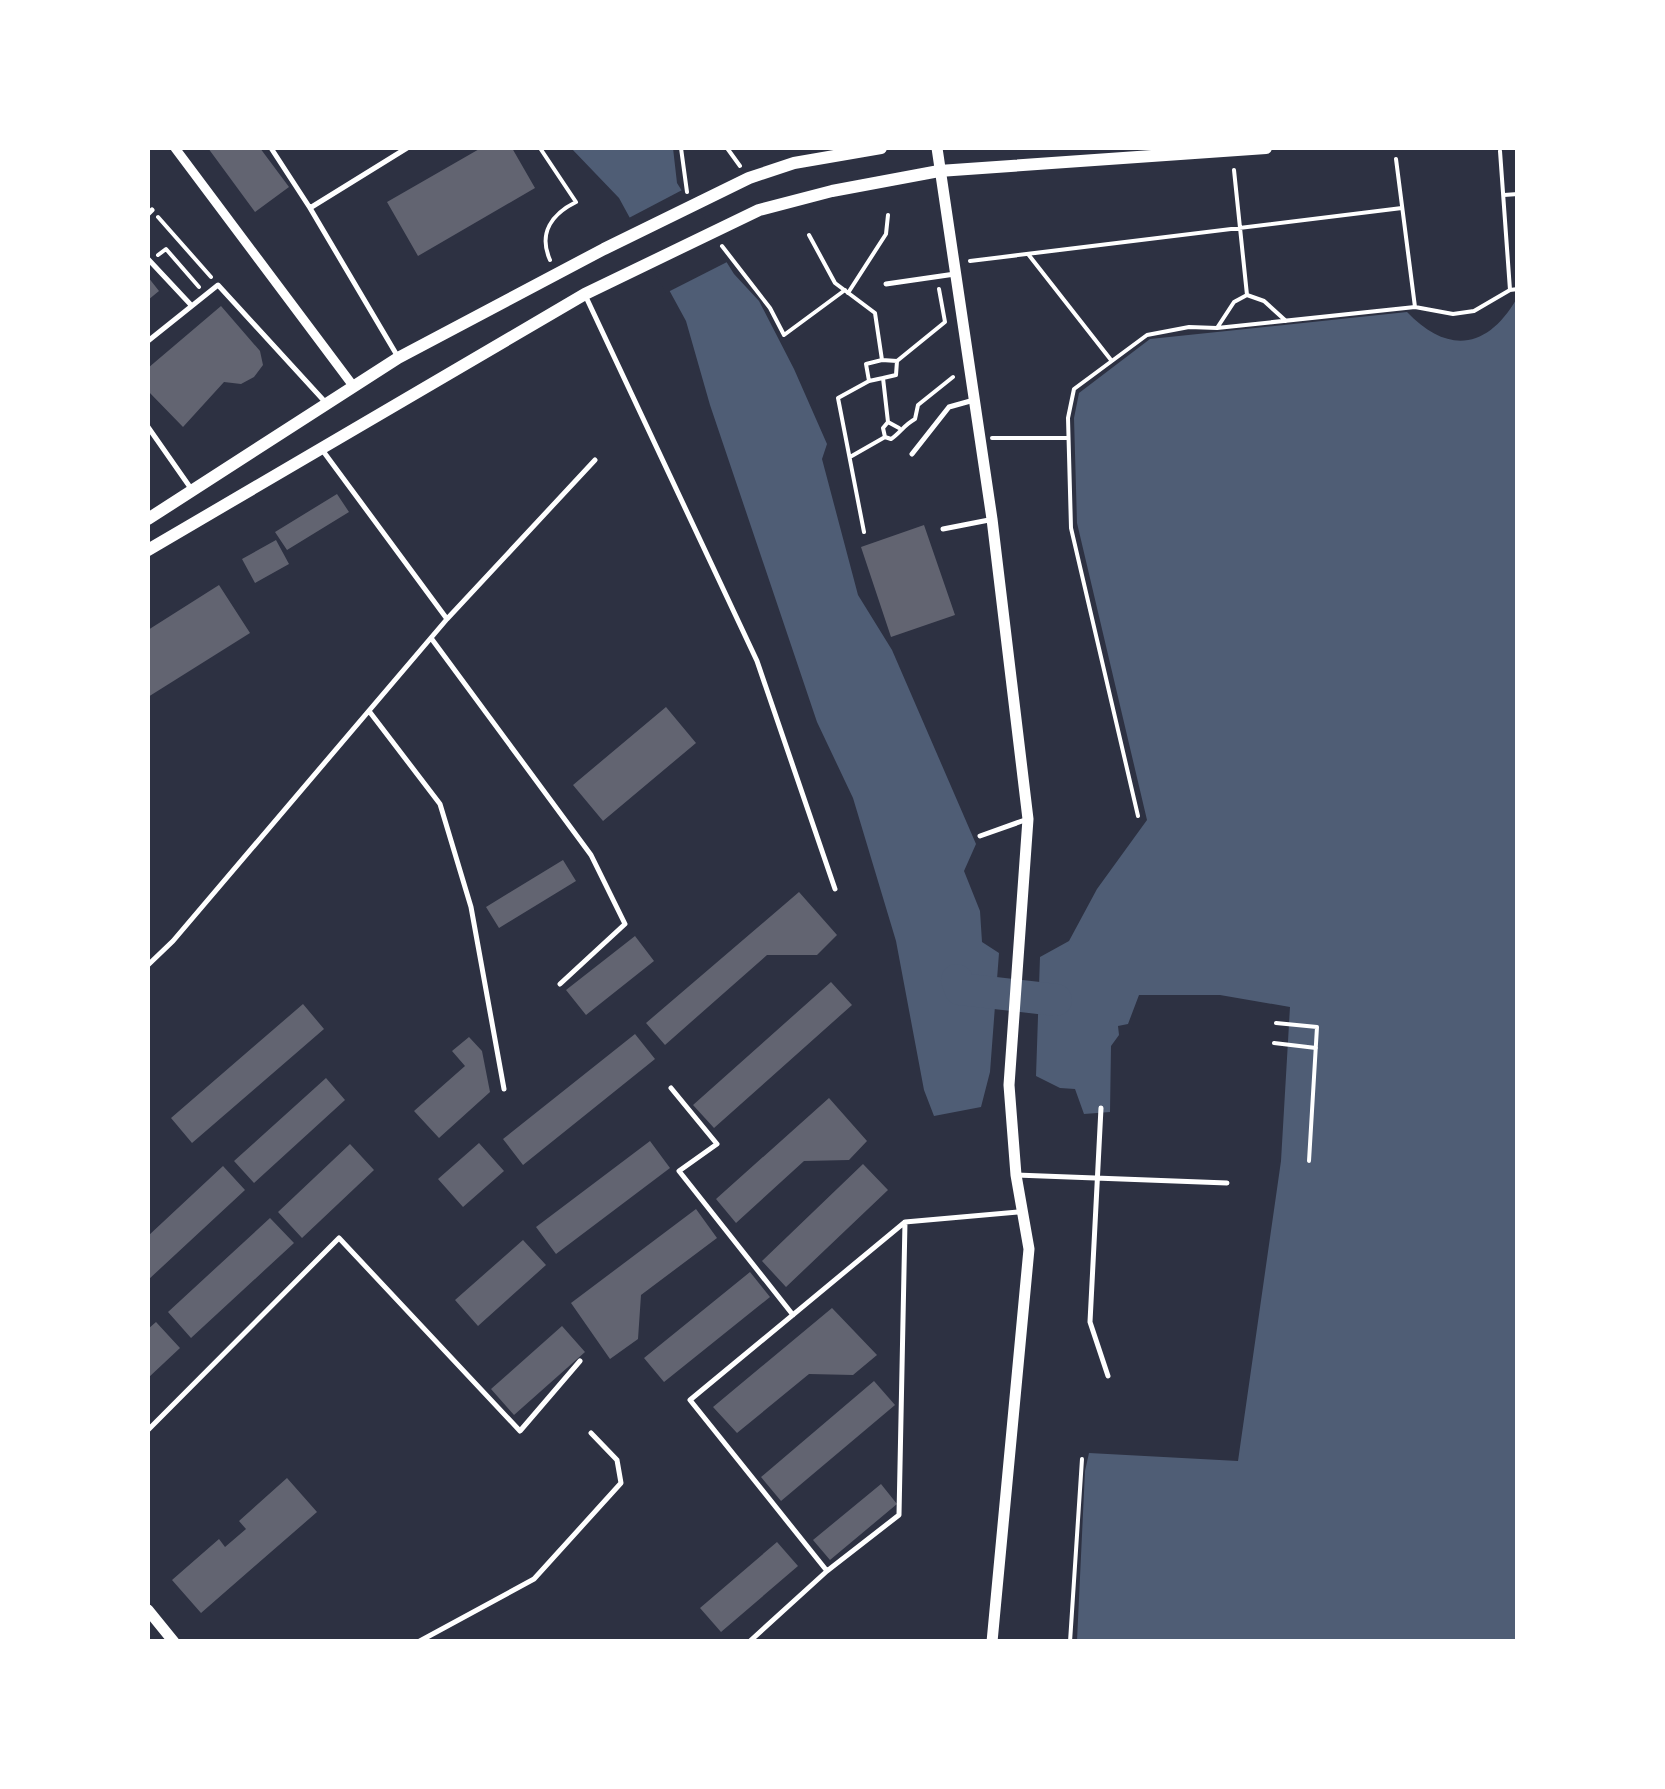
<svg xmlns="http://www.w3.org/2000/svg" width="1665" height="1789" font-family="'Space Grotesk',sans-serif">
	<style>
		.water { fill: #4f5d75 }
		.pier { fill: #2d3142 }
		.lines { fill: none; stroke-linecap: round; stroke-linejoin: round }
		.river { stroke: #4f5d75; stroke-width: 32 }
		.building { fill: #626471 }
		.path { stroke: #fff; stroke-width: 4 }
		.service { stroke: #fff; stroke-width: 5 }
		.minor { stroke: #fff; stroke-width: 9 }
		.tertiary { stroke: #fff; stroke-width: 11 }
		.secondary { stroke: #fff; stroke-width: 12 }
	</style>
	<rect width="100%" height="100%" fill="#2d3142"/>
	<path class="water" d="M571,148h102l4,35 57,91 25,27 35,68 33,75 -5,15 36,136 34,55 84,194 -12,27 16,40 2,31 17,11 -9,119 -9,35 -47,9 -10,-26 -28,-149 -43,-143 -36,-76 -107,-317 -24,-84 -67,-123z
		M1517,298v1343h-440l8,-170 4,-18 149,8 43,-300 9,-154 -70,-12h-81l-11,29 -10,2 1,9 -8,11 -1,66 -26,2 -9,-25 -15,-1 -24,-12 4,-119 29,-16 28,-52 50,-69 -70,-297 -3,-105 5,-25 71,-54 257,-27c41,43 81,37 110,-14z"/>
	<path class="pier" d="M686,188l45,72 -65,33 -41,-73z"/>
	<g class="lines">
		<path class="river" d="M957,980l3,9 96,11"/>
	</g>
	<path class="building" d="M208,148h52l29,39 -34,25z
		M481,148h31l23,40 -117,68 -31,-54z
		M148,277l11,14 -11,9z
		M221,306l39,45 3,14 -9,12 -13,7 -17,-2 -41,45 -35,-36v-23z
		M337,494l12,18 -62,38 -12,-18z
		M924,525l31,90 -64,22 -30,-90z
		M276,540l13,24 -34,19 -13,-24z
		M219,585l31,48 -102,64v-67z
		M666,707l30,36 -93,78 -30,-36z
		M563,860l13,21 -77,47 -13,-21z
		M799,892l38,43 -20,20h-50l-102,90 -19,-22z
		M635,936l19,25 -68,54 -20,-25z
		M831,982l21,23 -138,123 -21,-23z
		M303,1004l21,25 -132,114 -21,-25z
		M635,1034l20,25 -132,106 -20,-26z
		M469,1037l13,14 8,41 -51,46 -25,-27 51,-45 -13,-15z
		M326,1078l19,22 -91,83 -20,-22z
		M829,1098l38,43 -18,19 -45,1 -68,62 -20,-24z
		M650,1141l20,27 -114,86 -20,-27z
		M479,1143l25,28 -41,36 -25,-28z
		M350,1144l24,26 -72,68 -24,-26z
		M863,1164l25,26 -102,97 -24,-26z
		M223,1166l22,24 -97,90v-44z
		M696,1209l21,29 -76,57 -3,44 -28,20 -39,-56z
		M270,1218l24,25 -103,95 -23,-26z
		M523,1240l23,25 -68,61 -23,-26z
		M750,1272l20,25 -106,85 -20,-24z
		M832,1308l45,47 -24,20 -44,-1 -72,59 -24,-26z
		M156,1322l24,26 -32,30v-49z
		M562,1326l23,26 -71,63 -23,-26z
		M874,1381l21,24 -114,96 -20,-24z
		M287,1478l30,34 -116,101 -29,-33 47,-41 6,8 21,-18 -7,-8z
		M881,1484l16,20 -67,56 -17,-20z
		M777,1542l21,24 -77,66 -21,-24z"/>
	<g class="lines">
		<path class="path" d="M540,148l36,54c-24,12 -38,31 -26,58
			M681,148l6,44
			M727,148l13,18
			M1500,151l10,139
			M1396,159l19,148
			M1234,170l13,125
			M1504,195l14,-1
			M158,217l53,60
			M809,235l26,48 40,30 7,47 -16,4 3,17 -31,17 26,134
			M722,246l48,62 14,27 61,-45
			M1028,254l83,106
			M158,255l8,-6 33,38
			M970,261l432,-53
			M848,293l38,-59 2,-19
			M1217,328l17,-26 13,-7 17,6 22,20
			M882,360l15,1 48,-39 -6,-33
			M883,378l13,-3 1,-14
			M869,381l14,-3 5,44
			M885,437l-2,-9 5,-6 11,6
			M992,438h76
			M850,457l35,-20 6,2c9,-6 13,-14 24,-20l3,-14 35,-28
			M1138,816l-67,-288 -3,-110 6,-29 73,-54 42,-8 28,1 198,-21 38,7 21,-3 36,-21 8,-1
			M1276,1023l41,4 -8,134
			M1274,1043l42,5
			M1070,1642l12,-183"/>
		<path class="service" d="M271,148l39,60
			M148,214l4,-4
			M148,259l43,46
			M886,284l69,-10
			M586,297l171,364 78,228
			M148,341l70,-56 109,119
			M398,357l-88,-149 97,-60
			M148,427l44,63
			M323,451l124,168
			M912,454l37,-47 25,-7
			M943,529l46,-9
			M431,638l160,217 34,69 -65,60
			M369,711l71,93 31,103 33,182
			M980,836l45,-16
			M148,965l25,-24 274,-322 148,-159
			M671,1088l46,56 -38,27 114,144
			M1101,1108l-11,214 18,54
			M1016,1175l211,8
			M148,1430l191,-192 181,193 60,-70
			M827,1571l72,-56 6,-293
			M418,1642l116,-63 87,-96 -4,-23 -26,-27
			M749,1642l78,-71 -137,-171 215,-178 114,-10"/>
		<path class="minor" d="M175,148l179,239"/>
		<path class="tertiary" d="M937,148l55,371 36,300 -19,266 7,90 13,74 -37,393
			M148,1610l26,32"/>
		<path class="secondary" d="M148,519l250,-161 206,-109 145,-71 45,-15 87,-15
			M148,550l437,-256 174,-84 73,-19 107,-20 327,-23"/>
	</g>
	<rect width="1665" height="1789" fill="none" stroke="#ffffff" stroke-width="300"/>
</svg>
